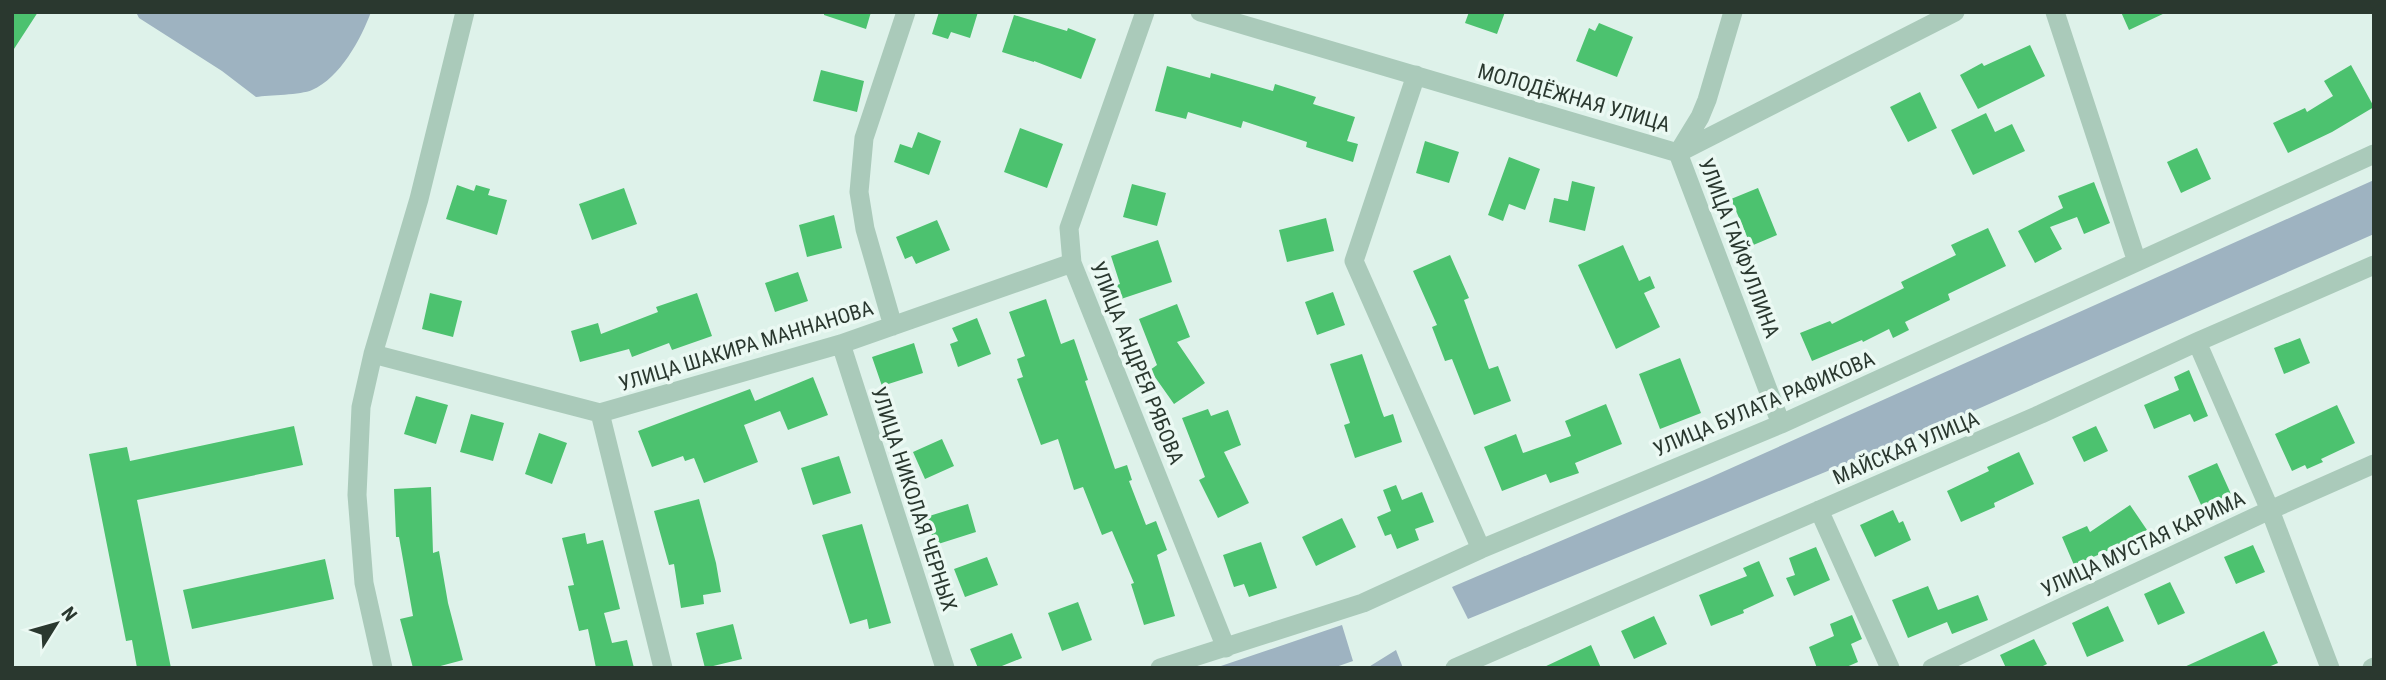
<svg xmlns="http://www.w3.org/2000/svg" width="2386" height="680" font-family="'Roboto Condensed',sans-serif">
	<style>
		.green { fill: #9eb3c1 }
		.building { fill: #4cc26f }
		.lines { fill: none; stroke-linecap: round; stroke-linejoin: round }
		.street { stroke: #aacaba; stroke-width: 19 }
		.labels { text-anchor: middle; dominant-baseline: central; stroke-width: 7; stroke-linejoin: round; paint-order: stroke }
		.street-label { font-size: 21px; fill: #2a382f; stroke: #ebf9f3 }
	</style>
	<rect width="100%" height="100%" fill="#def2ea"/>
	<path class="green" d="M136,12h235c-10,27 -31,66 -59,78 -11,5 -43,5 -56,7l-34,-26 -83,-53z
		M2374,180v54l-403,178 -503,207 -16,-32 257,-109z
		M1342,625l11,36 -20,7h-118z
		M1396,650l7,18h-36z"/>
	<path class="building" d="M12,12h26l-26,40z
		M824,12h47l-5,17 -42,-14z
		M939,12h39l-8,26 -19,-6 -3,7 -16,-5z
		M1469,12h36l-8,22 -32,-11z
		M2121,12h46l-38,18z
		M1014,15l53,16 1,-3 28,11 -15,40 -47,-18v1l-32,-10z
		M1599,23l34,14 -16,40 -41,-16 13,-33 6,3z
		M2030,45l15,31 -67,33 -18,-34 22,-12 2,3z
		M2351,65l23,42 -42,25 -44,21 -15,-30 32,-15 2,4 26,-16 -9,-15z
		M1167,66l43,12 1,-5 62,18 2,-7 41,13 -3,7 42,13 -8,24 11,3 -5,18 -47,-15 1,-5 -64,-21 -2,7 -53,-16 -2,7 -31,-8z
		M821,70l43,11 -7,31 -44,-11z
		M1920,92l17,36 -29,14 -18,-35z
		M1986,113l9,19 17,-8 13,27 -52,24 -22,-45z
		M1020,128l43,16 -16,44 -43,-16z
		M918,132l23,9 -12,34 -35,-13 6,-18 12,4z
		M1425,141l34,11 -10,31 -33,-10z
		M2197,148l14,31 -30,14 -14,-31z
		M1509,157l31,12 -15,41 -16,-6 -6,17 -15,-6z
		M1572,181l23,6 -10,44 -36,-9 5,-24 14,3z
		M2094,182l16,41 -26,11 -7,-17 -27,10 12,22 -27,14 -17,-32 45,-23 -5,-12z
		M1132,184l34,9 -9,33 -34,-9z
		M457,185l17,6 2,-6 14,4 -2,6 19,5 -10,35 -51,-16z
		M624,188l13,36 -45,16 -13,-36z
		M1758,188l19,47 -26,11 -20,-47z
		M834,215l8,33 -35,9 -8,-32z
		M1326,218l8,33 -47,11 -8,-32z
		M937,220l13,30 -34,14 -4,-8 -7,3 -9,-22z
		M1988,228l18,38 -58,28 2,6 -45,22 4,8 -16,8 -4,-9 -26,13 -1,-2 -50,21 -12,-28 30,-12 2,3 72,-36 -3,-6 55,-27 -5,-10z
		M1158,240l14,42 -54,18 -4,-14 6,-2 -9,-28z
		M1623,245l16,36 11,-5 5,12 -11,5 16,34 -44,22 -38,-84z
		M1450,255l19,43 -5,2 25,69 9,-3 13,35 -37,14 -22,-56 -7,2 -13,-34 5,-2 -24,-54z
		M798,272l10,29 -33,11 -10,-29z
		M1333,292l12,33 -28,10 -12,-33z
		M430,293l32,8 -9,36 -31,-8z
		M697,293l15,43 -40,14 -3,-7 -37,14 -3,-8 -49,13 -9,-31 27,-8 3,11 57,-22 -2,-5z
		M1046,299l15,45 13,-5 14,41 -3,1 30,88 12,-4 5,15 -3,1 17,44 10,-4 11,29 -10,5 18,61 -31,9 -13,-41 3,-1 -22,-52 -10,4 -19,-48 -9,3 -16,-51 -17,6 -24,-66 6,-2 -6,-18 8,-3 -16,-44z
		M1177,304l13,33 -13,5 28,41 -31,21 -24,-34 7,-5 -18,-46z
		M977,318l14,36 -33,13 -8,-23 8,-3 -6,-13z
		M2300,338l10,25 -26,11 -10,-26z
		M914,343l9,30 -41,13 -10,-29z
		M1362,354l20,58 2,5 9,-3 9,28 -47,16 -11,-33 6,-2 -20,-59z
		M1680,358l21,55 -41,16 -21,-55z
		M2189,370l19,46 -14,6 -4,-8 -36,15 -10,-24 35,-15 -5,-13z
		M813,377l15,38 -40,15 -8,-19 -36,14 14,37 -54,21 -10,-25 -9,3 -2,-5 -31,11 -14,-36 112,-42 5,12z
		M416,396l32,9 -12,39 -32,-10z
		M1606,404l16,40 -47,19 4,10 -29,10 -4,-9 -44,17 -18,-44 32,-13 7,19 48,-17 -6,-15z
		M2337,405l18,38 -34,16 2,3 -16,7 -2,-4 -13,6 -17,-37z
		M1208,409l3,7 17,-6 13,35 -17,7 25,51 -31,15 -19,-38 6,-3 -23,-59z
		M471,414l33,9 -11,38 -33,-9z
		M294,426l9,39 -166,35 34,168h-34l-5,-28 -6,1 -37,-187 38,-7 3,14z
		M2096,426l12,25 -24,11 -12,-25z
		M539,433l28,10 -15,41 -27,-10z
		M942,439l12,27 -29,13 -12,-27z
		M2019,452l15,32 -40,19 1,4 -34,15 -14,-31 42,-20 -2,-4z
		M839,456l12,37 -38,12 -12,-37z
		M2217,463l14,31 -29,13 -14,-31z
		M1396,485l6,15 20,-8 12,30 -19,7 4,11 -22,9 -6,-15 -6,2 -8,-19 14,-6 -8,-21z
		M431,487l2,66 6,-2 9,52 15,57 -30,8h-20l-13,-49 13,-3 -14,-79h-3l-2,-48z
		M699,499l17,64 5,29 -18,3 1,9 -23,4 -7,-44 -5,1 -15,-54z
		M968,504l8,28 -41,13 -9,-28z
		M2130,505l17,25 -28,19 -2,-2 -43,18 -12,-28 25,-11 3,6z
		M1893,510l6,13 4,-2 8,19 -36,17 -15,-32z
		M1342,518l14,29 -40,19 -14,-29z
		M862,524l29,99 -22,6 -2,-10 -17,5 -28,-89z
		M585,533l2,11 16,-4 17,69 -16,4 8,30 15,-3 7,28h-38l-8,-39 -9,2 -11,-45 6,-1 -12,-47z
		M1261,542l16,46 -28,9 -5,-13 -10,3 -11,-32z
		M2253,545l12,27 -29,12 -12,-27z
		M1816,547l14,33 -36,16 -8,-18 9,-3 -6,-17z
		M987,557l11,28 -33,12 -11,-28z
		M325,559l9,40 -142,30 -9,-39z
		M1759,561l15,35 -31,14 1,3 -33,13 -12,-31 48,-19 -4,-8z
		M2170,582l15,31 -27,12 -14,-31z
		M1928,586l10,24 40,-15 10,25 -36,14 -5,-12 -39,16 -16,-38z
		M1078,602l14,38 -30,11 -14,-38z
		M2108,606l16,35 -37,16 -15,-34z
		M1852,615l10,24 -11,5 7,18 -14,6h-27l-8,-21 25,-11 -4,-12z
		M1654,616l13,28 -33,15 -13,-28z
		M733,624l9,35 -37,9 -9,-35z
		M2264,631l14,32 -12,5h-84z
		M1012,633l10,25 -25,10h-19l-8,-19z
		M2034,639l13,25 -8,4h-33l-6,-13z
		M1591,645l10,23h-59z"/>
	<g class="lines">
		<path class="street" d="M1145,12l-76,216 3,35 154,385
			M1200,12l478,141 277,-141
			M1733,12l-26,88 -7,17 -22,36 103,271
			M2055,12l82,250
			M1416,75l-62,186 127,288
			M893,326l-28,-97 -6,-37 5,-54 42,-126
			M2197,342l73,168 60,158
			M841,344l104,324
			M373,354l227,59
			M1819,510l71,158
			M383,668l-19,-85 -7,-88 4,-88 12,-53 46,-155 46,-187
			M663,668l-63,-255 241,-69 231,-81
			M1160,668l203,-65 118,-54 300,-125 593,-270
			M1455,668l586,-254 156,-72 177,-77
			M1932,668l338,-158 104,-46
			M2372,668l2,-1"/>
	</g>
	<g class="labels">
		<g class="street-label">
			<text transform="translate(1574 98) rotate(16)">МОЛОДЁЖНАЯ УЛИЦА</text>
			<text transform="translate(1739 248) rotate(69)">УЛИЦА ГАЙФУЛЛИНА</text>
			<text transform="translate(746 346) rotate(-17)">УЛИЦА ШАКИРА МАННАНОВА</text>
			<text transform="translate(1137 363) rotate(68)">УЛИЦА АНДРЕЯ РЯБОВА</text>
			<text transform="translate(1764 404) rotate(-23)">УЛИЦА БУЛАТА РАФИКОВА</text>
			<text transform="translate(1906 448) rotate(-23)">МАЙСКАЯ УЛИЦА</text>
			<text transform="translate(914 499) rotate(72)">УЛИЦА НИКОЛАЯ ЧЕРНЫХ</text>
			<text transform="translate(2143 544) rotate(-25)">УЛИЦА МУСТАЯ КАРИМА</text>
		</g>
	</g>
	<rect width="2386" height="680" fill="none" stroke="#2a382f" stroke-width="28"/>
	<g transform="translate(56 624) rotate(53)" stroke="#ebf9f3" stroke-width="5" paint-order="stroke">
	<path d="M0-5L12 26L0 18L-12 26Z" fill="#2a382f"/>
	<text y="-10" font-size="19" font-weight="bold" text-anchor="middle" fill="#2a382f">N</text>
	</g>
</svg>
